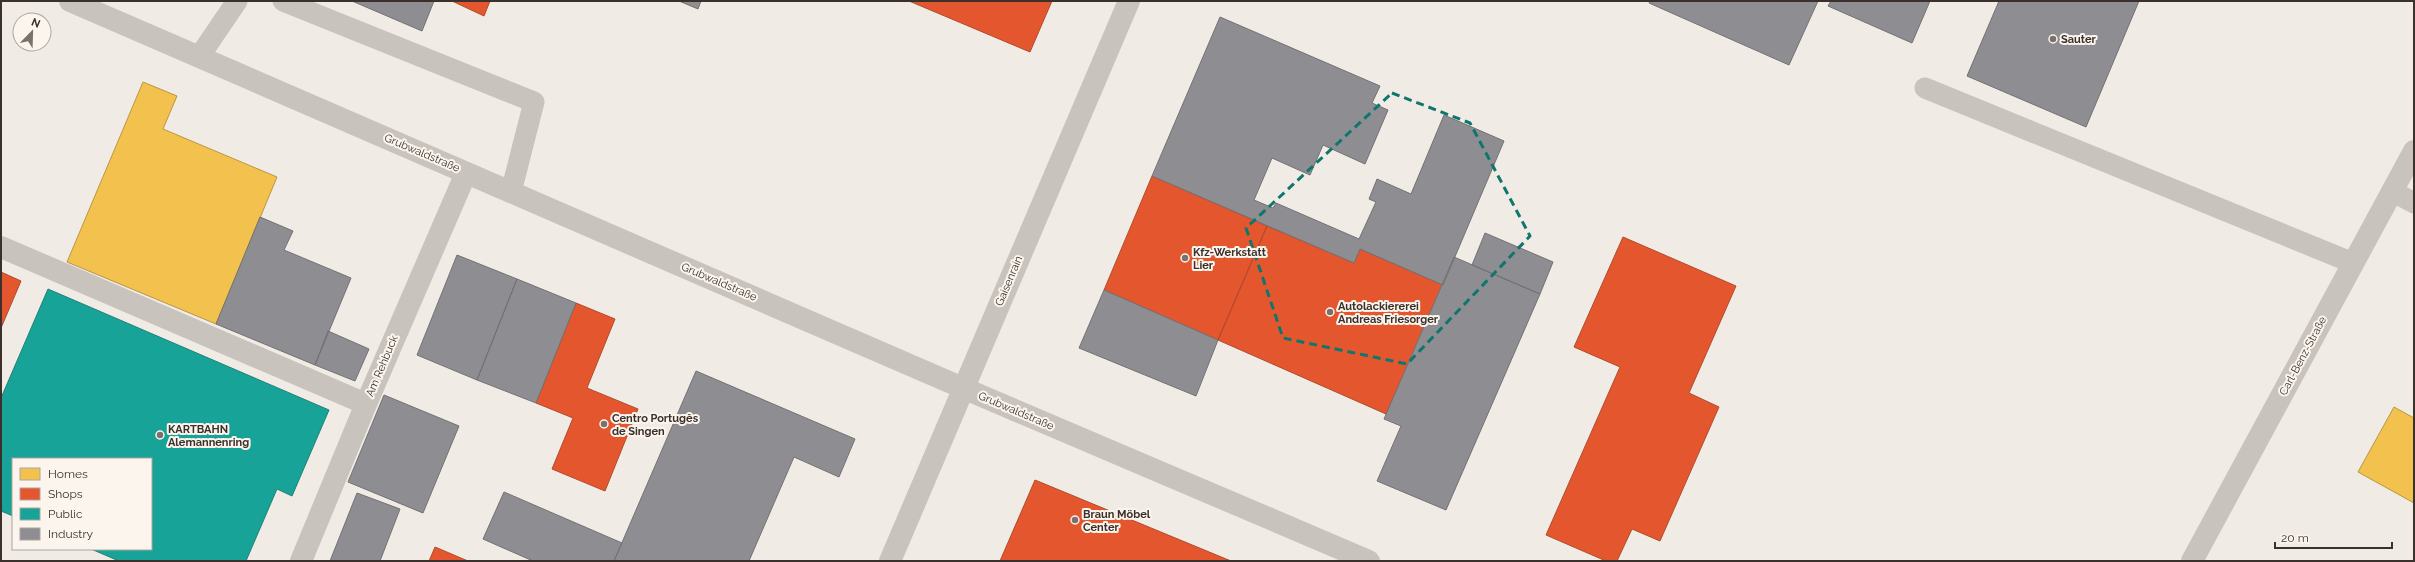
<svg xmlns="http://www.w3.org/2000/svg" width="2415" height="562" font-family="Raleway,sans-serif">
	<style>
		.homes { fill: #f2c14e; stroke: #bb9644 }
		.shops { fill: #e4572e; stroke: #b14b2d }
		.public { fill: #17a398; stroke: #228077 }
		.industry { fill: #8d8d92; stroke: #747173 }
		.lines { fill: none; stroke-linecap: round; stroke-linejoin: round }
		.lane { stroke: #c9c3be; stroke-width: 21 }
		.street { stroke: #c9c3be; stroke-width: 22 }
		.marked { fill: none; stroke: #0f766e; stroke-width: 3; stroke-dasharray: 8 5; stroke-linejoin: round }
		.poi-dot { fill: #7a716c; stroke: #fbf5ee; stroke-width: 1.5 }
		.labels { text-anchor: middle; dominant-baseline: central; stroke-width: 4; stroke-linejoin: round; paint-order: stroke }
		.poi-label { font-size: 11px; font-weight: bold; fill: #3b302b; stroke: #fbf5ee; text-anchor: start }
		.street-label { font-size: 11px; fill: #3b302b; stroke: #fbf5ee }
	</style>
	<rect width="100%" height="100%" fill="#f0ebe5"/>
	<path class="homes" d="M143,82l34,14 -14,33 114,48 -61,147 -149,-62z
		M2394,407l20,11v85l-56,-31z"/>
	<path class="shops" d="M452,1h38l-6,15z
		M909,1h143l-22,51z
		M1152,176l115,50 -49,114 -114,-50z
		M1267,226l87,37 6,-14 83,36 -57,129 -168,-74z
		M1623,237l113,49 -47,107 30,14 -59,134 -28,-12 -15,32h-11l-60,-26 74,-168 -46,-20z
		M1,272l20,9 -20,47z
		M576,303l39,16 -28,69 51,21 -33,82 -53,-22 21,-51 -37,-15z
		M1035,480l196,81h-231z
		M435,547l33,14h-39z"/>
	<path class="public" d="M48,289l281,121 -37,86 -15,-7 -31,72h-127l-28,-12h60v-90h-138v57l-12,-5v-113z"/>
	<path class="industry" d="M352,1h82l-12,30z
		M679,1h22l-3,8z
		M1650,1h168l-29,64 -140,-62z
		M1831,1h99l-18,42 -84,-37z
		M1999,1h140l-53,126 -119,-51z
		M1220,17l160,69 -8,17 16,7 -23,54 -42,-19 -13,30 -38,-17 -18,42 19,8 3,-5 83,36 17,-37 -7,-3 8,-20 34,15 33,-79 60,26 -61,144 -83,-36 -6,14 -202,-87z
		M260,217l33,14 -9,19 67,28 -36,87 -99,-41z
		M1485,233l68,29 -13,32 -68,-29z
		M457,255l60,24 -40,101 -60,-25z
		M1454,257l86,37 -94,216 -69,-29 24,-55 -17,-7z
		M517,279l59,24 -40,100 -59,-23z
		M1104,290l114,50 -22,56 -117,-48z
		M328,331l41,18 -14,32 -40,-16z
		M696,371l159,68 -16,38 -45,-20 -45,104h-135z
		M384,395l75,31 -36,87 -75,-31z
		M504,492l118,51 -8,18h-81l-50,-22z
		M357,493l43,16 -20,52h-50z"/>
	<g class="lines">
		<path class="lane" d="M283,1l251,101 -23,90
			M199,57l38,-56
			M1925,88l428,175
			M2392,191l22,12"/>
		<path class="street" d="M70,1l893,387 406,173
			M1,247l365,157
			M301,561l65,-157 100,-231
			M890,561l239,-560
			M2192,561l222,-410"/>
	</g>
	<path class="marked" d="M1392,93l78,30 60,113 -123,128 -124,-26 -37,-110z"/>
	<g class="poi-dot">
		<circle cx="2053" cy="39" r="4"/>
		<circle cx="1185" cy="258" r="4"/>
		<circle cx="1330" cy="312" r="4"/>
		<circle cx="604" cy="424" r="4"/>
		<circle cx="160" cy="435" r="4"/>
		<circle cx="1075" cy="520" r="4"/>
	</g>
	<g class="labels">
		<g class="poi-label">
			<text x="2061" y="39">Sauter</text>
			<text x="1193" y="252">Kfz-Werkstatt<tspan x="1193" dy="13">Lier</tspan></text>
			<text x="1338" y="306">Autolackiererei<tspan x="1338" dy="13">Andreas Friesorger</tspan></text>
			<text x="612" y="418">Centro Portugês<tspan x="612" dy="13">de Singen</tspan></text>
			<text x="168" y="429">KARTBAHN<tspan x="168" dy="13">Alemannenring</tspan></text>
			<text x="1083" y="514">Braun Möbel<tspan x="1083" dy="13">Center</tspan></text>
		</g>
		<g class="street-label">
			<text transform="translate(422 153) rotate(23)">Grubwaldstraße</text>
			<text transform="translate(1009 281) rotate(-67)">Gaisenrain</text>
			<text transform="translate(719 282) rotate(23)">Grubwaldstraße</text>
			<text transform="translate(2303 356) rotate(-62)">Carl-Benz-Straße</text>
			<text transform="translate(382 366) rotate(-67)">Am Rehbuck</text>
			<text transform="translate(1016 411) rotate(23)">Grubwaldstraße</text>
		</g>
	</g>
	<rect width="2415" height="562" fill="none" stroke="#3b302b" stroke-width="4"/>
	<rect x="12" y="458" width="140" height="92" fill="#fbf5ee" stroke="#aea6a0"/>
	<rect x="20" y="468" width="20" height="12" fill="#f2c14e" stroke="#aea6a0"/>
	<text x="48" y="478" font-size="12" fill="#3b302b">Homes</text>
	<rect x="20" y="488" width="20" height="12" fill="#e4572e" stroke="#aea6a0"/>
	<text x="48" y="498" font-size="12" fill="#3b302b">Shops</text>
	<rect x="20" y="508" width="20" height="12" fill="#17a398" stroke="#aea6a0"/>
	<text x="48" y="518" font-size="12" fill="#3b302b">Public</text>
	<rect x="20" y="528" width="20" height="12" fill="#8d8d92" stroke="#aea6a0"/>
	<text x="48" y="538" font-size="12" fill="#3b302b">Industry</text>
	<g transform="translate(32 32) rotate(23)"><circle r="19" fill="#fbf5ee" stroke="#aea6a0"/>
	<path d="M0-3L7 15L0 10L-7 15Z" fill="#7a716c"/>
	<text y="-6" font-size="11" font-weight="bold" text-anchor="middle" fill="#3b302b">N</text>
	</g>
	<path d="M2275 542v6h117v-6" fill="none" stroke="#3b302b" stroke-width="2"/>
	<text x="2281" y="542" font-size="12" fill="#3b302b" stroke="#fbf5ee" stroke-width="3" paint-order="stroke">20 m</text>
</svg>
